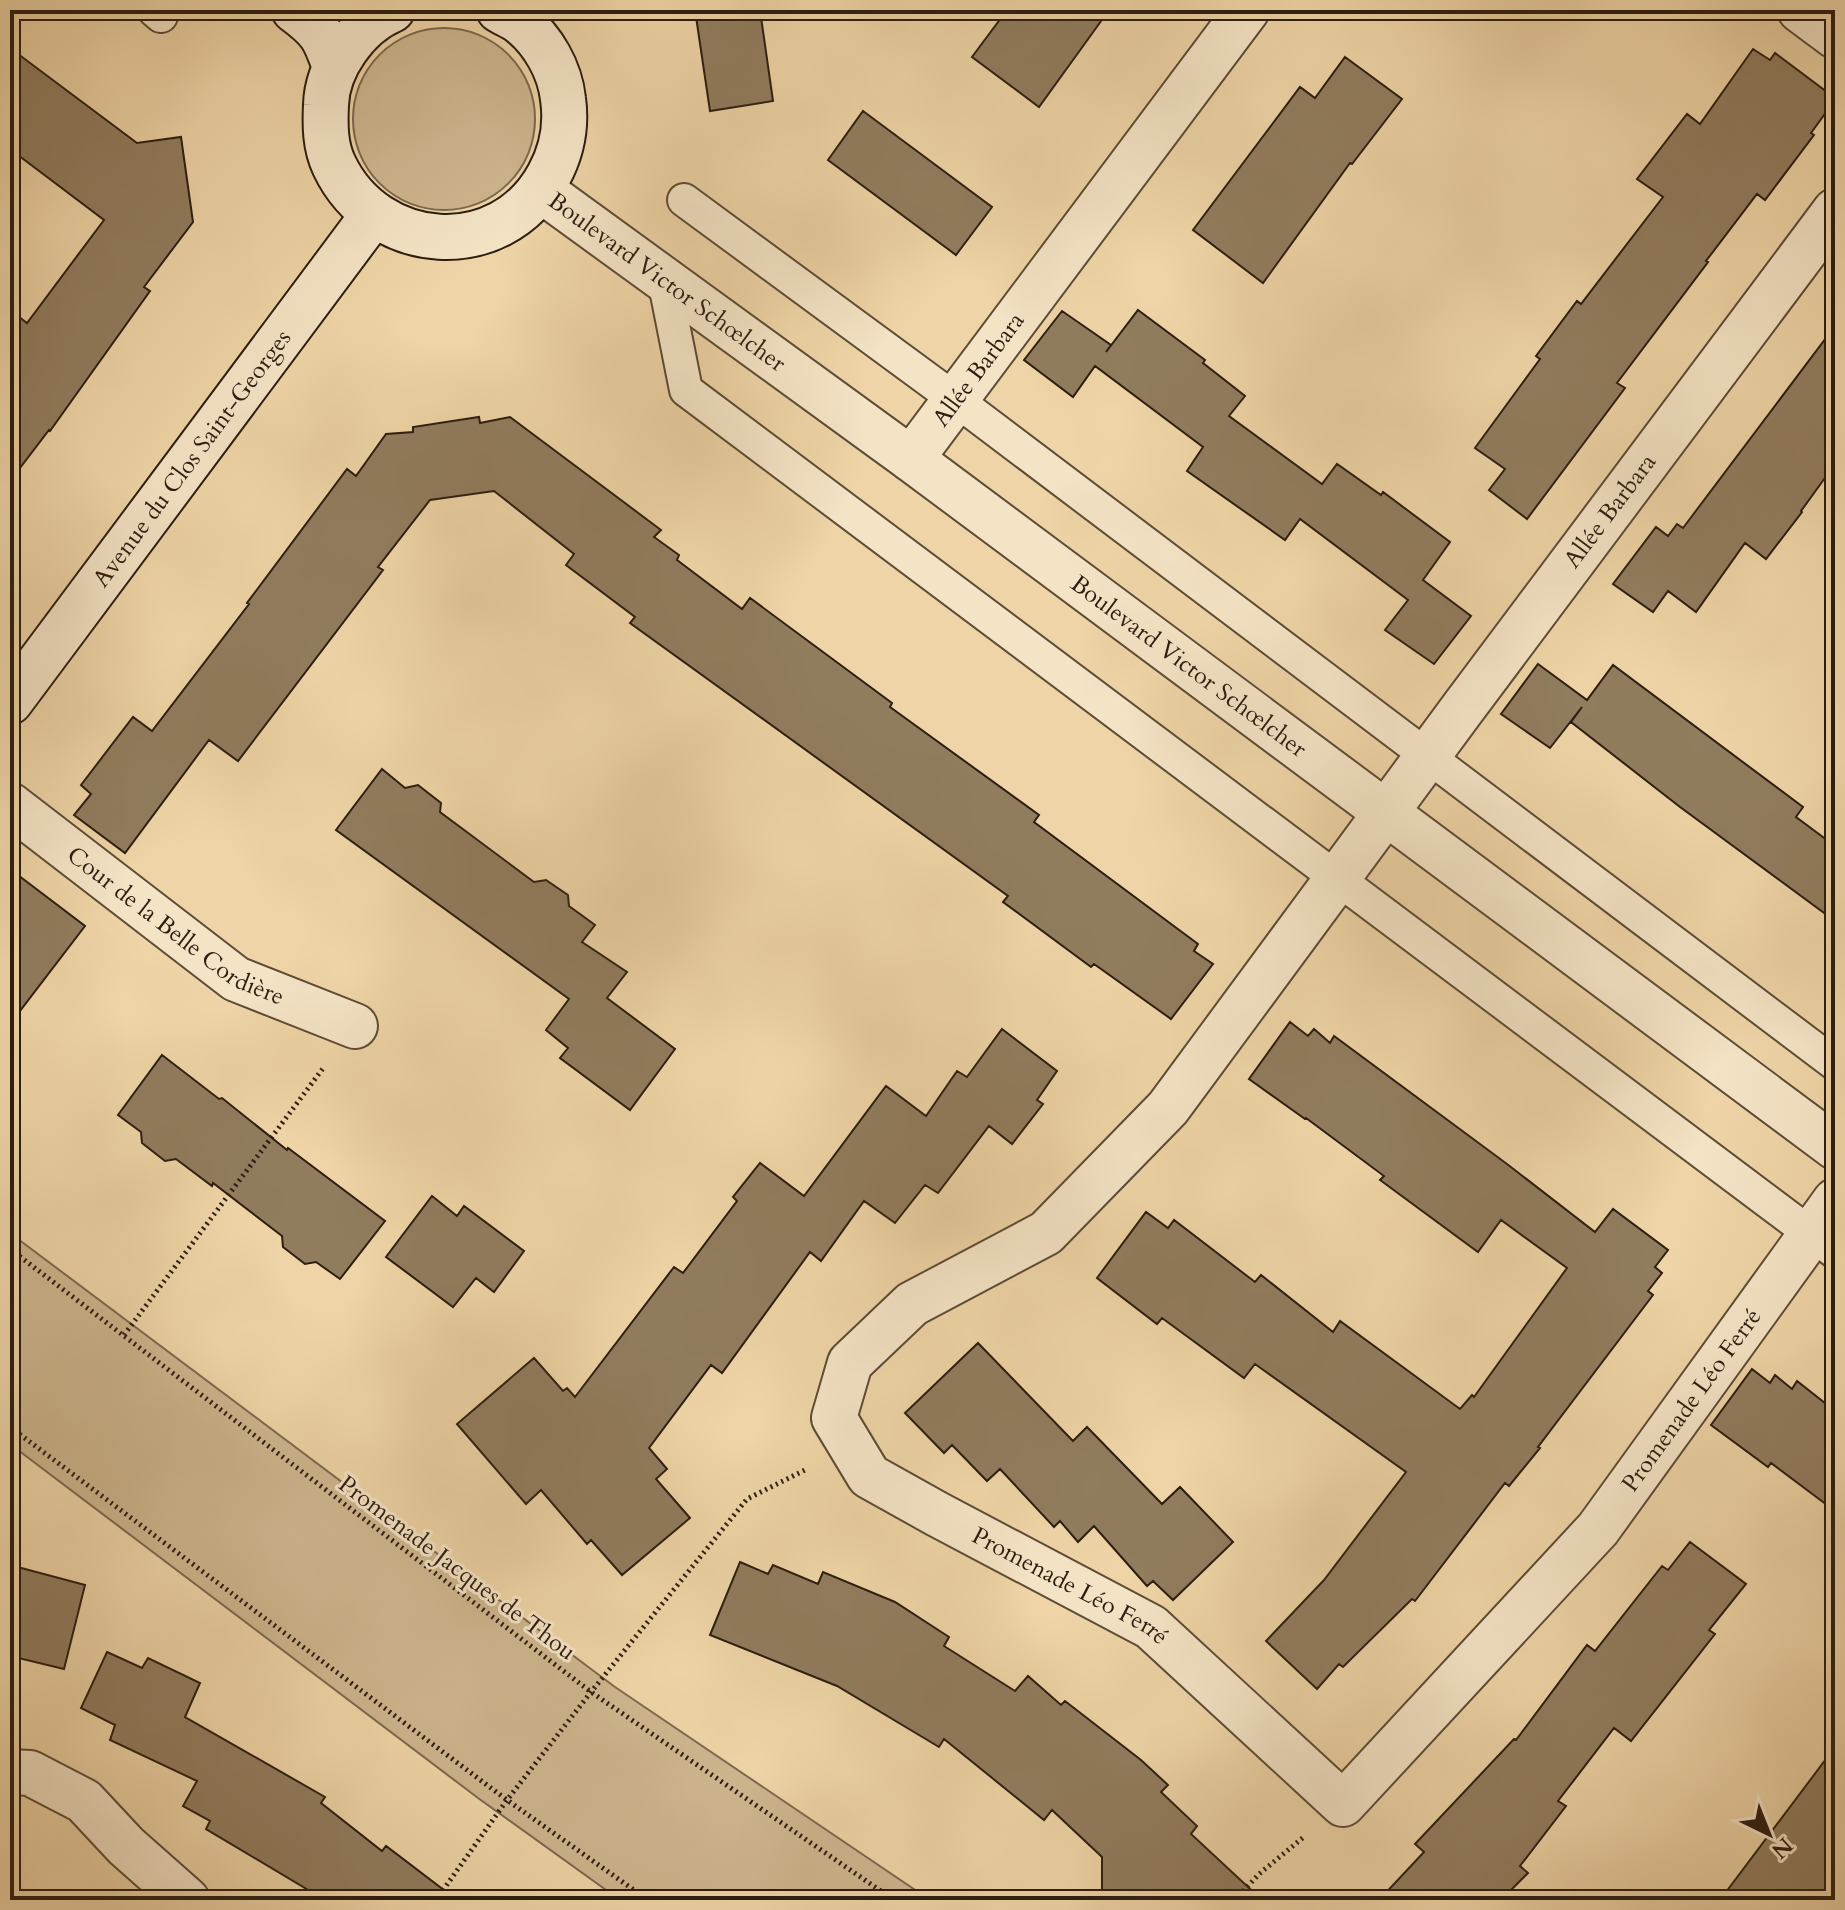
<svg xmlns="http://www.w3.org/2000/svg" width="1845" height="1910" font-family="Cardo,serif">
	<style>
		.green { fill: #cdb58d; stroke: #7c694f; stroke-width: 2 }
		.building { fill: #917c5e; stroke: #2c1d11; stroke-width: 2 }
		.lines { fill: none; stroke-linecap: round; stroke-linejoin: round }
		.lane-casing { stroke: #5c4b36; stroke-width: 36 }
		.street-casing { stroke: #5c4b36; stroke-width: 48 }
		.secondary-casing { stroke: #2c1d11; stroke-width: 48 }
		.path { stroke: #2c1d11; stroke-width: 5; stroke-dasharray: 2 4; stroke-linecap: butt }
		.lane { stroke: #f4e3c5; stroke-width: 32 }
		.street { stroke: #f4e3c5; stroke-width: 44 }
		.secondary { stroke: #f4e3c5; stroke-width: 44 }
		.labels { text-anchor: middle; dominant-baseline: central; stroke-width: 6; stroke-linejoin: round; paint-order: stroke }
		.street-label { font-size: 24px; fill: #2c1d11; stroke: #f4e3c5 }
	</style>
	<rect width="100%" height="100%" fill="#eed4a6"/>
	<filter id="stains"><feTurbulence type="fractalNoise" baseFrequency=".0025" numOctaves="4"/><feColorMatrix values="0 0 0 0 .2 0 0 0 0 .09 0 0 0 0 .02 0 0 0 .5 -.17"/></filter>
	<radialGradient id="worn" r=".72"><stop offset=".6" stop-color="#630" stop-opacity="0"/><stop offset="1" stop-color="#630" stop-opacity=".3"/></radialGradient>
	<path class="green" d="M353 119a91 91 0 1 1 182 0a91 91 0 1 1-182 0Z
		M10,1233l605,454 315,213h-310l-142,-102 -468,-354z"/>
	<path class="building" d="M695,10h65l13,91 -63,10z
		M1007,10h102l-70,97 -67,-50z
		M10,48l127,95 44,-6 12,85 -49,65 6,4 -100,140 -1,-1 -39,51v-171l17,13 77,-103 -94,-71z
		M1753,49l17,11 5,-7 60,45v2l-24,33 3,2 -49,65 -8,-6 -51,67 2,1 -91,121 8,5 -98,131 -38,-29 16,-21 -30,-21 65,-89 -4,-3 41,-55 4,3 82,-107 -26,-18 50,-65 13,10z
		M1345,57l57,42 -50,65 -2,-1 -87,120 -70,-53 107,-143 15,11z
		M863,111l129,96 -36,48 -128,-95z
		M1138,310l67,50 -2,3 42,33 -16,20 93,68 15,-20 44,31 2,-3 67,50 -27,38 48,36 -37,48 -49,-34 23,-30 -108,-81 -15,21 -98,-69 16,-24 -108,-81 -22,31 -49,-37 38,-49 49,34 -5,7z
		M1835,326v138l-34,47 1,1 -36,47 -21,-16 -49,69 -28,-21 -15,21 -40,-28 43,-57 12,9 9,-12 6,4z
		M479,417l1,6 30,-6 151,113 -7,7 25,18 -2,5 65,49 8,-11 142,105 -2,4 149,108 -5,7 164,122 -4,7 19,13 -42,55 -77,-55 -3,3 -88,-65 5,-6 -378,-273 5,-6 -69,-52 8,-11 -80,-63 -64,9 -52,67 5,3 -145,191 -29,-21 -84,113 -51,-38 17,-21 -10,-9 52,-68 19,14 97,-127 -2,-1 100,-134 9,7 30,-42 27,-2v-5z
		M1538,664l49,36 26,-35 190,142 -7,10 39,29v75l-155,-114 -109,-85 11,-15 -32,41 -49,-34z
		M382,769l23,19 13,-3 23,18 -1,9 94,70 12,-2 22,15 1,11 26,19 -13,17 45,30 -20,26 68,51 -45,61 -70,-52 8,-10 -22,-18 23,-31 -233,-169z
		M10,869l75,57 -75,98z
		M1290,1022l18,14 6,-7 16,14 4,-7 173,128 88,68 18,-23 55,41 -13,17 7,6 -14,18 5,4 -115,152 2,1 -31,38 -4,-3 -90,118 -3,-2 -69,68 -4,-3 -22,25 -51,-48 58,-61 82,-108 -151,-108 -11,14 -82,-60 -5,6 -60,-46 49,-66 22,16 6,-8 81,62 6,-7 72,57 7,-11 120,88 12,-14 2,2 93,-129 -66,-48 -23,32 -98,-72 4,-4 -78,-58 -1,1 -56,-40z
		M1002,1029l55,42 -20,29 6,4 -31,40 -23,-18 -51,67 -13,-8 -30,38 -31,-22 -43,60 -11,-9 -88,121 -11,-8 -62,83 18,21 -11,10 34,39 -68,57 -31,-35 -4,4 -46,-54 -15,14 -69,-80 77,-66 29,33 4,-3 8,9 99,-130 9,6 54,-72 -4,-4 27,-34 44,33 82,-110 40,30 31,-45 10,6z
		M162,1055l57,44 3,-1 65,52 1,-2 97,73 -45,58 -24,-17 -11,2 -22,-17 -1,-11 -69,-53 -1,3 -36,-27 -11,2 -23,-18 -1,-11 -23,-17z
		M432,1196l25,20 7,-10 60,45 -30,41 -18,-14 -23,29 -67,-50z
		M978,1343l95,98 14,-14 75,77 18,-17 53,55 -60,58 -20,-19 -6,5 -53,-60 -16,16 -18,-21 -6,6 -54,-58 -13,12 -35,-36 -8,8 -39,-40z
		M1752,1369l18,14 5,-8 17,14 5,-8 38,30v100l-64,-48 -3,4 -57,-42z
		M1690,1542l56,42 -37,46 6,4 -84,107 -17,-13 -56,73 8,5 -46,60 8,7 -27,27h-122l45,-48 -9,-8 99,-105 2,1 71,-95 8,6 67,-85 6,4z
		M740,1562l28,12 5,-9 45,19 5,-12 72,30 54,35 -5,9 71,45 13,-15 33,29 4,-4 76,59 27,25 -7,7 36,34 -6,8 71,66h-160v-43l-50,-47 -8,10 -100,-81 -5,8 -102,-61 -127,-51z
		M10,1565l75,20 -21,84 -54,-13z
		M107,1652l35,16 6,-10 52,25 -15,34 140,80 -4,6 61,48 4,-5 71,54h-132l-119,-71 4,-8 -27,-15 14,-25 -87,-41 5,-15 -34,-17z
		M1835,1747v131l-17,22h-98z"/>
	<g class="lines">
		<defs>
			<path id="lane" d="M154,10l7,6
				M684,200l272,200 879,664
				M664,279l22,111 1149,862"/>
			<g id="street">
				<path d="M1800,10l35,26"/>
				<path id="s1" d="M541,190l370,269 924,688"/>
				<path id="s2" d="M1835,211l-372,497 -295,400 -122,125 -134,71 -62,59 -16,55 35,58 68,38 214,113 192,177 255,-275 237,-328"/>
				<path id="s3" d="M911,459l336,-449"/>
				<path id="s4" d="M10,805l226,174 119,47"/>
				<path d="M10,1772l20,1 54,28 42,45 61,54"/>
			</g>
			<g id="secondary">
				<path d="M294,10c27,20 30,26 41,57"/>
				<path d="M392,10c-35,15 -65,57 -66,95 -1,20 -1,41 8,60 42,89 167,99 215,10 13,-24 18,-48 14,-76 -3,-29 -20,-59 -43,-77 -7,-5 -15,-8 -21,-12"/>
				<path id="s5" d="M10,702l363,-487"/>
			</g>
		</defs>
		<use href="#lane" class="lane-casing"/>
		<use href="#street" class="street-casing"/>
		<use href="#secondary" class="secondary-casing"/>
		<path class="path" d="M10,1249l581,443 303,208
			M124,1335l200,-268
			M10,1427l497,373 141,100
			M436,1900l71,-100 84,-108 156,-193 60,-30
			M1235,1900l24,-26 46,-38"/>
		<use href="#lane" class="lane"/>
		<use href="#street" class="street"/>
		<use href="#secondary" class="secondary"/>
	</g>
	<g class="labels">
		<g class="street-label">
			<text stroke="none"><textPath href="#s1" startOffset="156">Boulevard Victor Schœlcher</textPath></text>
			<text stroke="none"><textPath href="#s3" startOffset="112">Allée Barbara</textPath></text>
			<text stroke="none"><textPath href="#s5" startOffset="304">Avenue du Clos Saint-Georges</textPath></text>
			<text transform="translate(1610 511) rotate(-53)">Allée Barbara</text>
			<text stroke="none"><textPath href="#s1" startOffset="804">Boulevard Victor Schœlcher</textPath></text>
			<text stroke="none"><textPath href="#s4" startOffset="206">Cour de la Belle Cordière</textPath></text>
			<text stroke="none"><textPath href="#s2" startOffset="2770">Promenade Léo Ferré</textPath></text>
			<text transform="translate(457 1568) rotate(37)">Promenade Jacques de Thou</text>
			<text stroke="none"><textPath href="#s2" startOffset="1884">Promenade Léo Ferré</textPath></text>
		</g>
	</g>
	<rect width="1845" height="1910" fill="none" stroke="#eed4a6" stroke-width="40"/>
	<rect x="12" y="12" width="1821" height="1886" fill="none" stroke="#2c1d11" stroke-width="4"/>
	<rect x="20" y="20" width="1805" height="1870" fill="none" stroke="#2c1d11" stroke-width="2"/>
	<g transform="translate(1769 1834) rotate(137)" stroke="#f4e3c5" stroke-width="6" paint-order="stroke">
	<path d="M0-6L14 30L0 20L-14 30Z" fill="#2c1d11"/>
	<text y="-12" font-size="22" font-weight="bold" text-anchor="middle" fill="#2c1d11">N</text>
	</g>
	<rect width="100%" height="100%" filter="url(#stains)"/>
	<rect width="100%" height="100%" fill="url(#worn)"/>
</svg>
